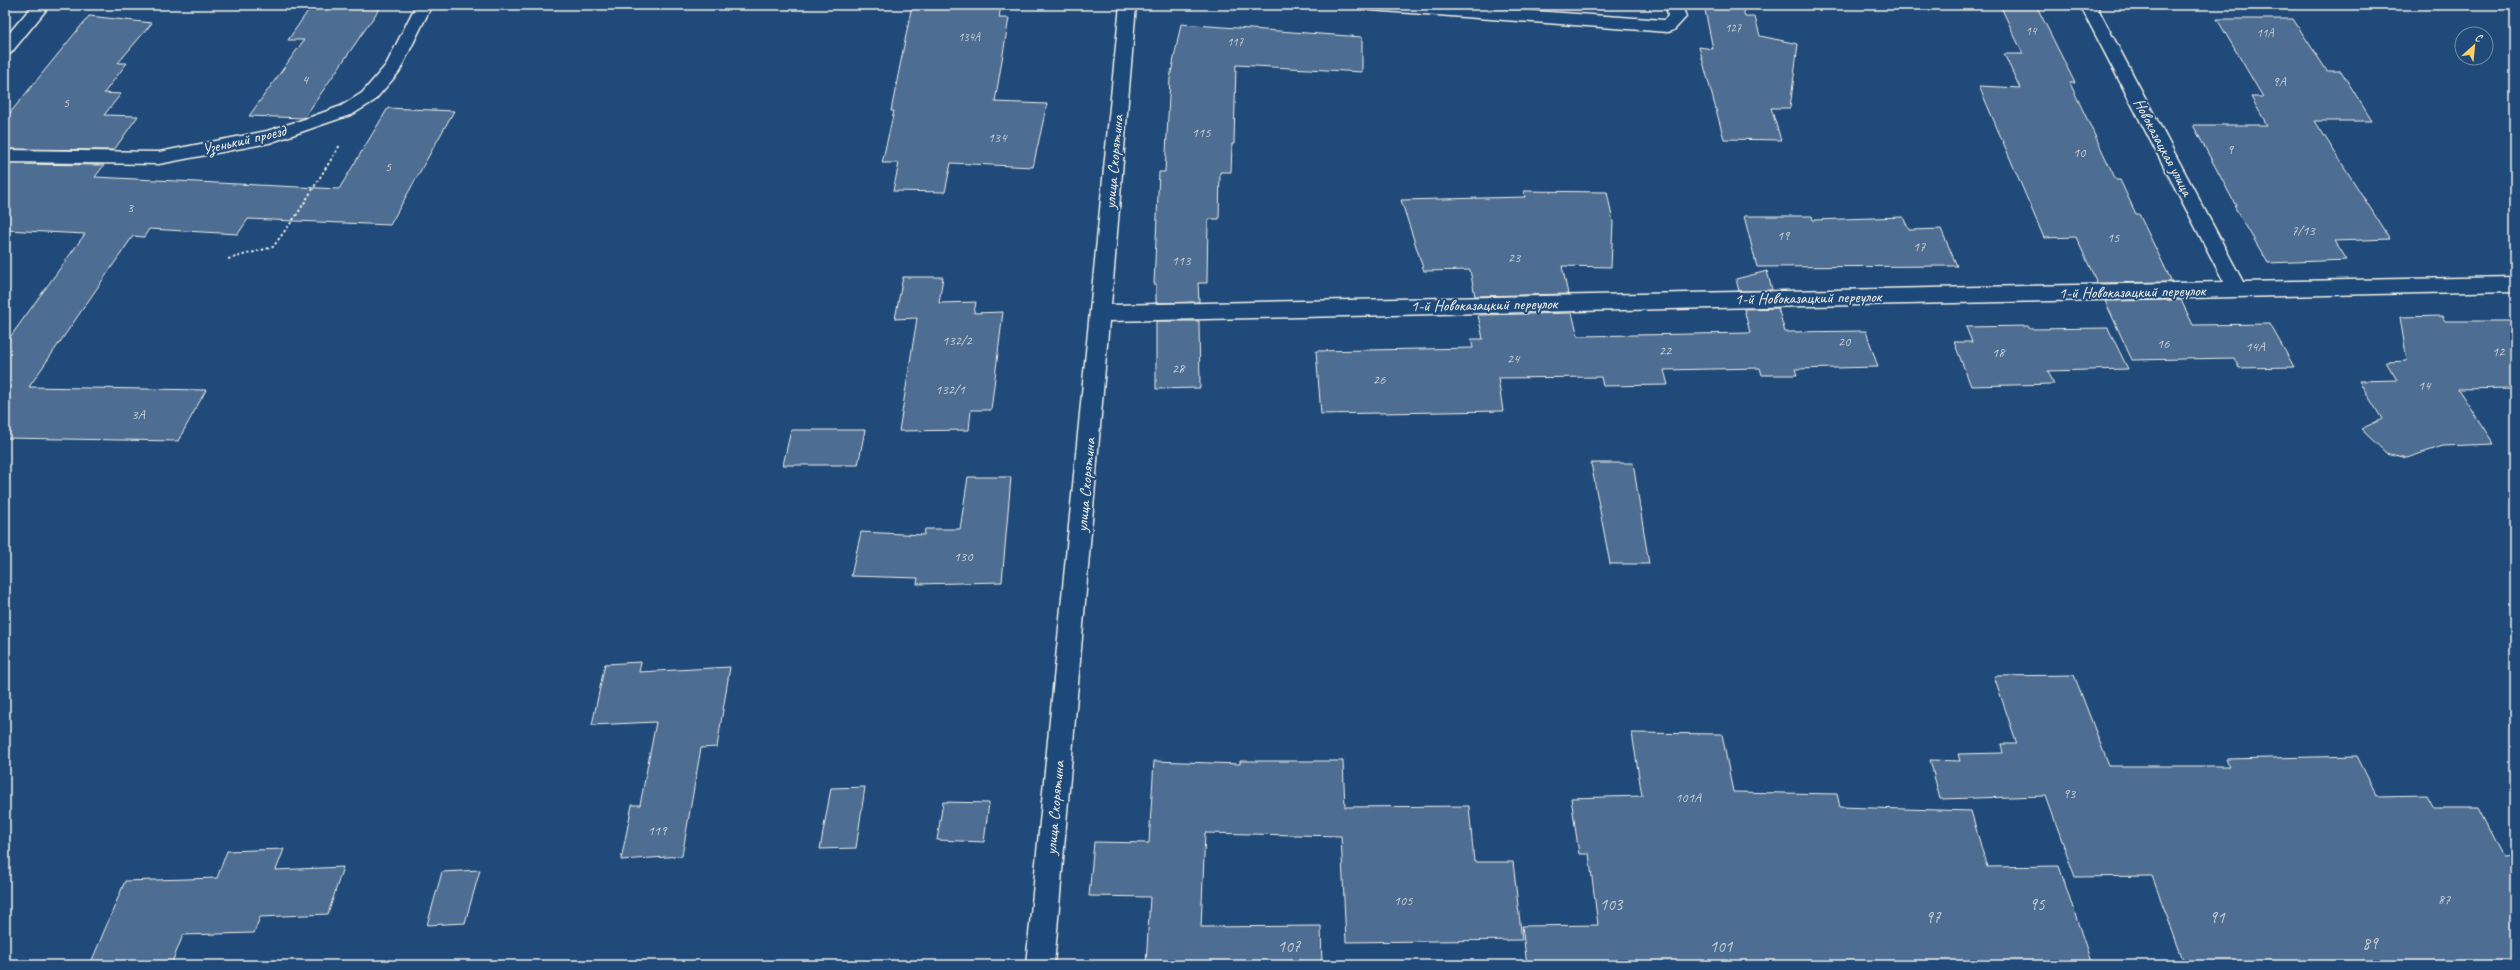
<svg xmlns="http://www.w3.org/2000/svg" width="2520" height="970" font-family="Caveat,sans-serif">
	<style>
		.building { fill: #4d6e92; stroke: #f4f1e8 }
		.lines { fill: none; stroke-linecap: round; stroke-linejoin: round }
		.service-casing { stroke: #f4f1e8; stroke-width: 3 }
		.minor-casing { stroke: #f4f1e8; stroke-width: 3 }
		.path { stroke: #f4f1e8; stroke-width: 2; stroke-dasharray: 2.5 2.5; stroke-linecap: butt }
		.service { fill: #1f4a7a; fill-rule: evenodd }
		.minor { fill: #1f4a7a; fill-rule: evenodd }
		.labels { text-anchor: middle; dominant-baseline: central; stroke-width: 4; stroke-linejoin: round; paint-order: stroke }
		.far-number-label { font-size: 12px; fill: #cad0d2 }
		.number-label { font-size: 14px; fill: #cad0d2 }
		.street-label { font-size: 16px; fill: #f4f1e8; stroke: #1f4a7a }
		.near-number-label { font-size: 17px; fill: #cad0d2 }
	</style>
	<rect width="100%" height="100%" fill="#1f4a7a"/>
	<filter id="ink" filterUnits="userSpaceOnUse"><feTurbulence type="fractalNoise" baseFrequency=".025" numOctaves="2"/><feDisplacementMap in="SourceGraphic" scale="8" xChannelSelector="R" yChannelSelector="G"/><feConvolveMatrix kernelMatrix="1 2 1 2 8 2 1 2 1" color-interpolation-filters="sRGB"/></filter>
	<g filter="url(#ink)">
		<path class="building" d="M312,5h70l-78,113 -55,-2 55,-76h-16z
			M912,5h89l-2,13h10l-14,84 52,2 -14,63 -82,-4 -6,29 -52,-1 6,-28h-17l12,-52h-3z
			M1704,5h38l3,12h10l5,19 38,8 -8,64h-19l10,32 -57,-1 -25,-92 14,2z
			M2000,5h36l39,78h-5l46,97h4l16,34h3l33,68 -75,1 -21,-46 -32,1 -65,-152 41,2 -16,-34h19z
			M89,16l63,7 -34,40h9l-23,30 17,1 -17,21 34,1 -24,34 -109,-1v-30z
			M2217,19h76l34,52h14l31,50h-57l75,118 -55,2 12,19 -79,3 -34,-57h2l-43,-81h74l-16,-28h12z
			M1181,24l181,13v35l-126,-7 -2,79h-2l-1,28h-11l-1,47h-11l-1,64h-9l1,19 -43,1v-19h-2l5,-112h6l5,-94z
			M388,108l66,3 -64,114 -142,-6 -10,15 -89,-5 -5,8 -11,-1 -104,151 177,3 -28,51 -173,-3v-94l80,-110 -80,-4v-66l99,1 -9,12 244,12z
			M1524,191l83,1 6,30 -2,45 -49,-1 6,28 -93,2 -5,-26 -46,1 -23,-71 124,-3z
			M1744,216h68l1,4 90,-3 6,13 32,-1 16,37 -200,1z
			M1767,271l5,19 -33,1 -3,-12z
			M903,277h40l-4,26 37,-1 -2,11 29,-1 -12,98h-20l-2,20 -70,1 18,-113 -22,1z
			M2181,300l12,25 77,-1 24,43 -55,1 -5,-10 -102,2 -27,-59z
			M1778,308l7,24 81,-1 12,36 -83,2 2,6h-35l-2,-7 -96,2 4,15 -65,1 -2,-9 -103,1 5,33 -182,3 -5,-63 157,-3 -2,-9h12l-5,-24 94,-2 6,23 172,-3 -6,-24z
			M2442,316l3,5h70v67l-57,1 36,55 -51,2 -36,12 -21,-5 -25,-24 21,-10 -23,-38 38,-1 -11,-18 21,-1 -7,-44z
			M1156,321h43l1,67 -44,1z
			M2028,326l2,3 78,-1 20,41 -80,2 6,13 -83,2 -17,-44h18l-6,-15z
			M791,430h74l-7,35h-75z
			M1591,463h42l16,101h-39z
			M968,477h43l-9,105 -85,2 1,-6 -67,-2 10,-44 63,3 1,-6h35z
			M641,662l-2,10 91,-5 -13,80 -16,1 -19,108 -61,4 11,-55h8l16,-83 -64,3 13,-61z
			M2074,675l35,91h120l-3,-7 131,-3 20,40 50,-1 7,13h44l25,49 12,-1v109h-330l-33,-89 -77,1 -29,-81 -106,3 -10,-39 30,1 -2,-7 45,-1 -2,-9h16l-23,-68z
			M1632,733l90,1 11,58 104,2 3,13 131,4 16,56 72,-1 33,99h-565l-5,-39 76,-1 -9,-71h-10l-8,-56 71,-2z
			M1154,761l86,3v-3h103l2,46 124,-1 5,56h39l9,78 -176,2 -5,-106 -136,-3 -4,94 120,-1 1,39h-176l4,-68 -61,-1 5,-54 55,1z
			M865,787l-9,61 -36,1 11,-61z
			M943,802l46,1 -5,39 -47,-2z
			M284,849l-8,21 67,-3 -15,47 -68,3 -6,16 -71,2 -12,30h-81l35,-84 92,-3 10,-27z
			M480,870l-15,53 -38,2 15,-53z"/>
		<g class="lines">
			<defs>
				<path id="service" d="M1362,5h85l217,15 4,-4 -2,-11h16l4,12 -12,13 -6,2 -298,-22 -6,-1z"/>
				<path id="minor" d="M33,5h17l-39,48 -6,2v-17z
					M416,5h16l-33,67 -25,29 -21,13 -84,29 -110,21 -154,-2v-12l154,2 108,-21 41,-13 33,-12 21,-13 24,-28z
					M1120,5h16l-25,300 1113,-23 -144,-277h16l147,277 272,-5v14l-1406,30 -55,644h-28z"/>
			</defs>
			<use href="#service" class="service-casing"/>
			<use href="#minor" class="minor-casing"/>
			<path class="path" d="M228,259l45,-12 25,-34 42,-68"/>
			<use href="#service" class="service"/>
			<use href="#minor" class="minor"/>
		</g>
	</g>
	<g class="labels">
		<g class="far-number-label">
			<text x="1733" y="28">127</text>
			<text x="2031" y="31">14</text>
			<text x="2265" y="33">11А</text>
			<text x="969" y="37">134А</text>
			<text x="1235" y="42">117</text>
		</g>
		<g class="number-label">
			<text x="305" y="79">4</text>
			<text x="2279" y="81">9А</text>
			<text x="66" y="102">5</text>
			<text x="1201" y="132">115</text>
			<text x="997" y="137">134</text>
			<text x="2230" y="149">9</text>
			<text x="2079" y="152">10</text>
			<text x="388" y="166">5</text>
			<text x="130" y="207">3</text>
			<text x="2303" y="230">7/13</text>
			<text x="1783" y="235">19</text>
			<text x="2113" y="237">15</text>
			<text x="1919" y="246">17</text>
			<text x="1514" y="257">23</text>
			<text x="1181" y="260">113</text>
			<text x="957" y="340">132/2</text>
			<text x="1844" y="341">20</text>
			<text x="2163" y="343">16</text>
			<text x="2255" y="346">14А</text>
			<text x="1665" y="350">22</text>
			<text x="2498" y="351">12</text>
			<text x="1998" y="352">18</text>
			<text x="1513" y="358">24</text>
			<text x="1178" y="368">28</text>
			<text x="1379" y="379">26</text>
			<text x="2424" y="385">14</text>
			<text x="950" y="389">132/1</text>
			<text x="138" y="414">3А</text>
			<text x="963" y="556">130</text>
			<text x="2069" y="793">93</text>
			<text x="1688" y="797">101А</text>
			<text x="657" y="830">119</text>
			<text x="2444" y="899">87</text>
			<text x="1403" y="900">105</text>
		</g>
		<g class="street-label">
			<text transform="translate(244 140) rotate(-13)">Узенький проезд</text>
			<text transform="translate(2163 147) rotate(62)">Новоказацкая улица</text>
			<text transform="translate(1114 162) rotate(-85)">улица Скорятина</text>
			<text transform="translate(2132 292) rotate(-1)">1-й Новоказацкий переулок</text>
			<text transform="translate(1808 298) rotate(-1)">1-й Новоказацкий переулок</text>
			<text transform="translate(1484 305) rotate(-1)">1-й Новоказацкий переулок</text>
			<text transform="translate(1086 485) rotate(-85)">улица Скорятина</text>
			<text transform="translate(1055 808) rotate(-85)">улица Скорятина</text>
		</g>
		<g class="near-number-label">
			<text x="1611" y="904">103</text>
			<text x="2037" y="904">95</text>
			<text x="1933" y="917">97</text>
			<text x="2217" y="917">91</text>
			<text x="2370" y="943">89</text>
			<text x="1289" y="946">107</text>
			<text x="1721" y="946">101</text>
		</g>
	</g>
	<rect width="2520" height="970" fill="none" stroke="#1f4a7a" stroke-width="20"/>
	<rect x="10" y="10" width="2500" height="950" fill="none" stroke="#f4f1e8" stroke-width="1.5" filter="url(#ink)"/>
	<g transform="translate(2474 46) rotate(27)"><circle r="19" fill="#1f4a7a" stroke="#748da6"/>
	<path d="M0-3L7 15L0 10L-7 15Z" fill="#ffd166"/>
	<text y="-6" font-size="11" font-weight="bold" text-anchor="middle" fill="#f4f1e8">С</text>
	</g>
</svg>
